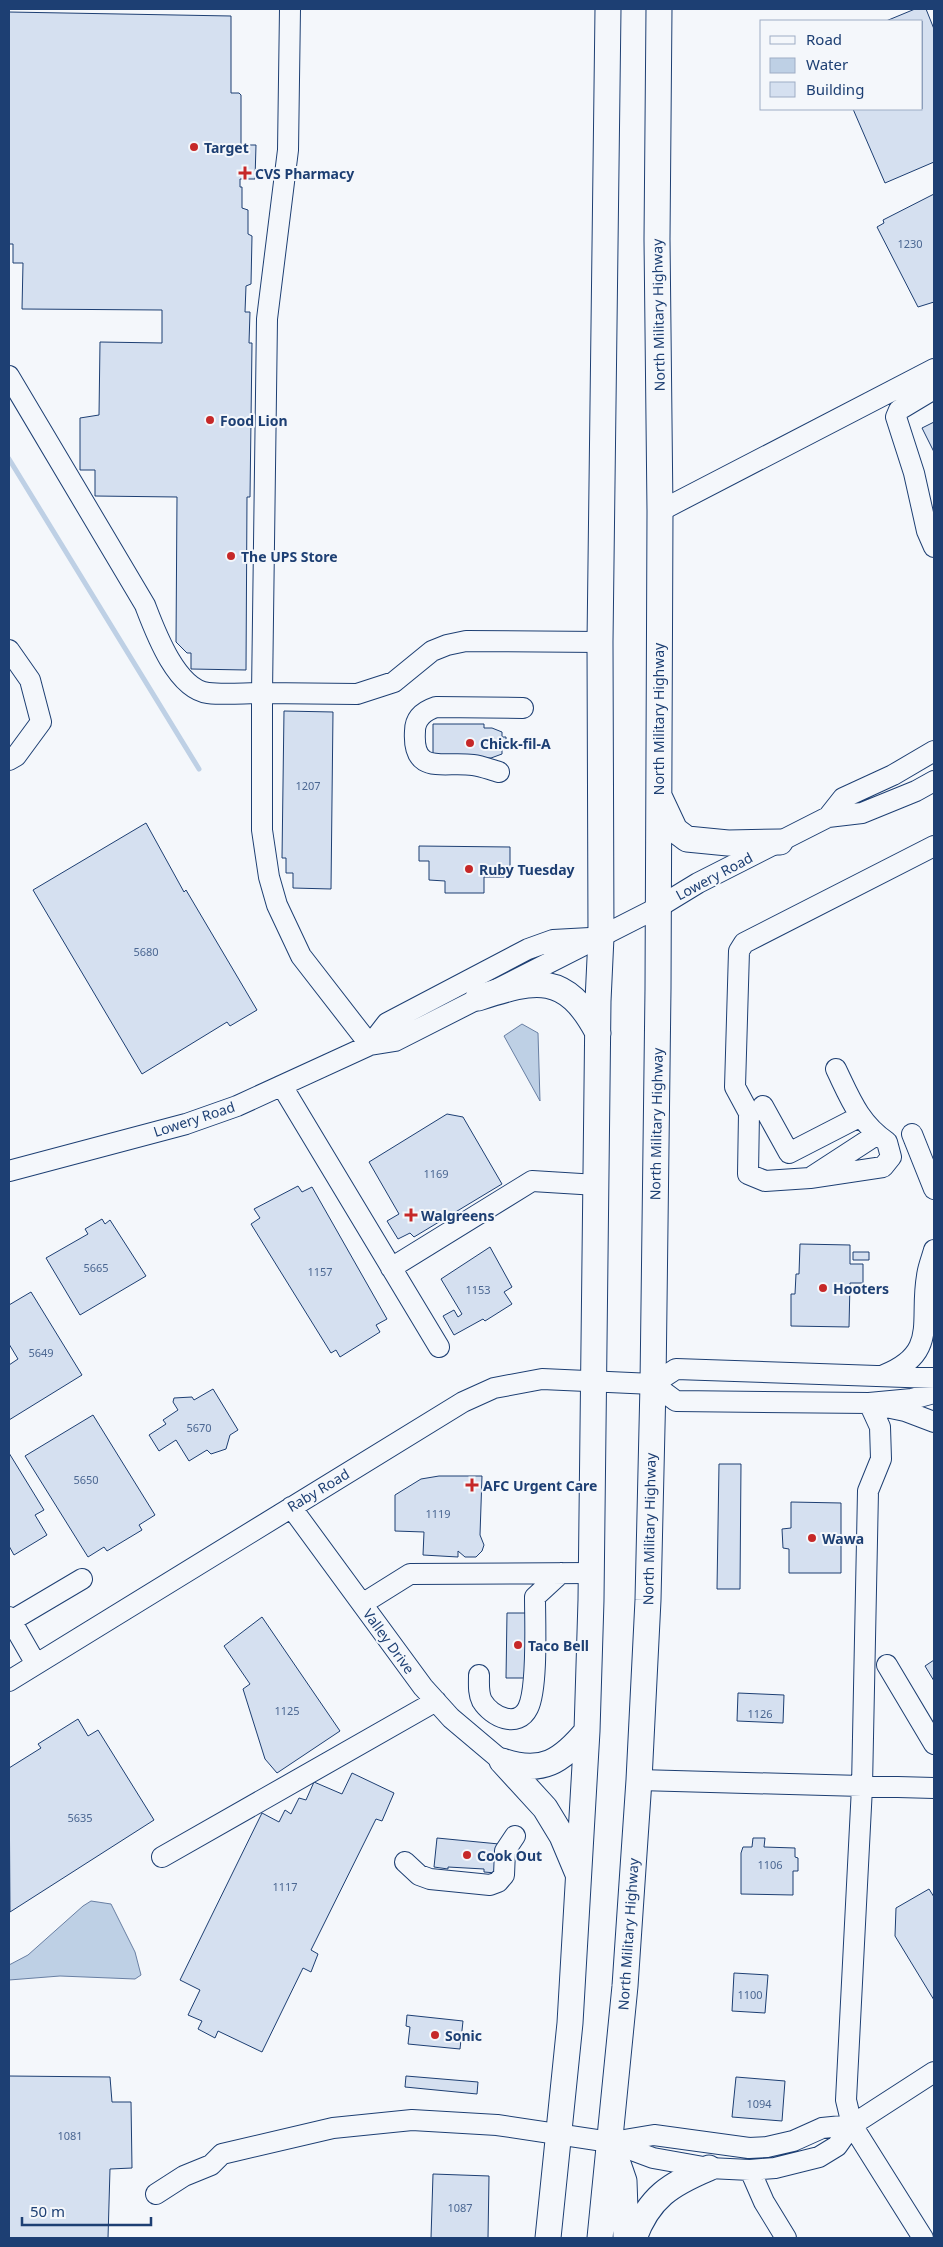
<svg xmlns="http://www.w3.org/2000/svg" width="943" height="2247" font-family="'Noto Sans',sans-serif">
	<style>
		.water { fill: #bed0e5; stroke: #687fa3 }
		.lines { fill: none; stroke-linecap: round; stroke-linejoin: round }
		.stream { stroke: #bed0e5; stroke-width: 5 }
		.building { fill: #d5e0f0; stroke: #1d3f73 }
		.minor-casing { stroke: #1d3f73; stroke-width: 22 }
		.major-casing { stroke: #1d3f73; stroke-width: 27 }
		.minor { stroke: #f4f7fb; stroke-width: 20 }
		.major { stroke: #f4f7fb; stroke-width: 25 }
		.poi-dot { fill: #c62828; stroke: #f4f7fb; stroke-width: 2 }
		.labels { text-anchor: middle; dominant-baseline: central; stroke-width: 4; stroke-linejoin: round; paint-order: stroke }
		.number-label { font-size: 11px; fill: #4b6792 }
		.poi-label { font-size: 14px; font-weight: bold; fill: #1d3f73; stroke: #f4f7fb; text-anchor: start }
		.street-label { font-size: 14px; fill: #1d3f73; stroke: #f4f7fb }
	</style>
	<rect width="100%" height="100%" fill="#f4f7fb"/>
	<path class="water" d="M522,1024l16,9 2,68 -36,-65z
		M91,1901l20,3 24,48 6,23 -6,4 -75,-3 -51,4v-15l19,-10 55,-49z"/>
	<g class="lines">
		<path class="stream" d="M9,459l190,310"/>
	</g>
	<path class="building" d="M915,9h11l8,20v133l-49,21 -32,-74h69v-88h-36z
		M9,12l222,4v77h8l2,2v50h15l-1,34h-15v8h2v21l6,2v24l4,2 -1,48 -5,2 -1,26h5l-1,31h3l-2,154h-3l-1,173 -55,-1v-16h-4l-11,-11 1,-145 -82,-1v-26h-15v-52l19,-3 1,-73 62,1v-33l-140,-1 1,-46h-10v-19h-4z
		M934,194v108l-16,5 -41,-80 7,-4 -1,-3z
		M934,422v30l-12,-24z
		M284,711l49,1 -2,177 -38,-1v-15h-7v-15h-4z
		M433,724h51v4h8l10,4v5h4v12h-4v5l-11,4 -58,1z
		M146,823l38,69 2,-2 71,120 -27,16 -3,-4 -85,52 -109,-184z
		M419,846l91,1v30h-26v16h-39v-12l-16,-1v-19h-10z
		M447,1114l16,3 39,67 -88,53 -4,-4 -12,6 -11,-18 12,-7 -30,-52z
		M298,1186l4,6 10,-5 75,132 -11,6 4,7 -40,25 -4,-7 -5,3 -80,-129 9,-6 -6,-9z
		M102,1219l3,5 5,-4 36,56 -66,39 -34,-57 42,-24 -3,-5z
		M800,1244l50,1v19h13v19h-13l-1,44 -58,-1v-32h4l1,-20h3z
		M490,1247l22,40 -8,5 8,12 -27,17 -2,-2 -29,16 -11,-19 11,-6 4,7 4,-3 -21,-35z
		M853,1252h16v8h-16z
		M31,1292l51,83 -73,45v-55l9,-6 -9,-15v-39z
		M213,1389l25,41 -8,5 -4,14 -15,5 -4,-4 -18,11 -13,-21 -17,11 -10,-16 17,-11 -3,-4 15,-10 -5,-8 1,-4 18,-1 2,3z
		M93,1415l62,100 -16,10 3,5 -35,21 -3,-4 -16,10 -63,-101z
		M9,1453l35,57 -9,5 12,20 -33,20 -5,-9z
		M719,1464h22l-1,125h-23z
		M439,1476h43l-2,59 4,10 -2,6 -6,6h-11l-7,-6v6l-35,-2 1,-23 -29,-1v-36l26,-16z
		M791,1502l50,1v70h-52v-24l-6,-1 -1,-19 9,-1z
		M507,1613h23l-1,65h-23z
		M262,1617l78,114 -63,42 -12,-14 -22,-70 7,-5 -26,-38z
		M934,1660v21l-9,-15z
		M738,1693l46,2 -1,28 -46,-2z
		M78,1719l10,17 10,-6 56,90 -144,92 -1,-144 32,-20 -3,-4z
		M352,1773l42,20 -12,28 -6,-2 -65,131 7,4 -7,18 -8,-4 -41,84 -44,-21 -3,7 -17,-9 4,-8 -14,-6 12,-25 -20,-10 82,-167 17,9 6,-12 6,4 8,-16 7,2 8,-18 28,12z
		M437,1838l62,6 -3,29 -12,-1v-3l-36,-2v2l-14,-2z
		M753,1838h12l-1,9 31,1v9l3,1v13h-5v24l-52,-1v-41l2,-6h9z
		M929,1889l5,8v103l-39,-64 1,-28z
		M734,1973l34,2 -3,38 -33,-2z
		M407,2015l56,6 -3,28 -52,-5 2,-17 -4,-1z
		M9,2076l101,1 2,25h19l1,66 -22,1 -2,69h-99z
		M406,2076l72,6 -1,12 -72,-7z
		M736,2077l49,4 -3,40 -50,-4z
		M433,2174l56,2 -1,62h-57z"/>
	<g class="lines">
		<defs>
			<path id="minor" d="M925,374l9,15 -35,21 -3,7 18,56 13,58 7,16
				M9,376l136,229c10,26 31,84 63,88 17,2 36,0 54,0l5,-374 21,-169 2,-141
				M660,511l274,-142
				M9,650l21,30 11,42 -25,34 -7,4
				M499,772c-8,-2 -17,-6 -26,-7 -30,-4 -61,11 -58,-34 0,-13 9,-20 21,-24l87,1
				M828,817l15,-19 50,-23 41,-24
				M370,1045l-69,-89 -24,-51 -8,-28 -7,-47v-137l95,1 37,-12 38,-31 15,-6 19,-4 134,1
				M370,1045l17,-22 141,-74 25,-9 37,-2
				M836,1069c14,29 23,54 51,73l4,15 -8,10 -73,11 -45,3 -17,-7 1,-61 -14,-26 4,-136 5,-8 190,-97
				M282,1086l157,261
				M763,1106l26,47 70,-36
				M912,1134l22,55
				M9,1171l177,-47 51,-18 133,-61 25,-4 262,-133 41,-25 130,-66 34,-4 54,-22 18,-10
				M813,1176l63,-41
				M391,1268l141,-87 65,4
				M884,1375c55,-22 35,-54 43,-99 1,-9 5,-18 7,-26
				M653,1384l23,17 193,2 43,-4 22,-6
				M653,1384l23,-15 258,9
				M869,1403l11,24 1,32 -13,32 -6,296 -16,313 6,25 71,113
				M886,1407l19,4 29,11
				M291,1507l132,180 28,31 51,43
				M362,1604l48,-30 181,-1
				M9,1617l27,47
				M11,1621l71,-42
				M887,1665l47,79
				M479,1675c0,9 -1,18 3,26 10,16 36,28 46,7 10,-20 7,-86 7,-111l26,-24
				M9,1681l454,-279 31,-14 48,-9 111,5
				M639,1780l295,8
				M162,1857l274,-156
				M405,1862l14,13 11,4 60,6 8,-3 6,-7 1,-24 10,-15
				M612,2142l42,-7 95,13 18,-1 26,-6 29,-13 30,-3
				M750,2170l14,32 22,36
				M156,2194l28,-18 27,-11 11,-11 111,-26 79,-8 85,5 113,17 43,16 56,10 41,2 25,-2 44,-11 18,-11 15,-21 82,-53"/>
			<path id="major" d="M660,798l15,32 12,9 41,4 52,-1
				M478,998c58,-19 88,-26 120,35
				M502,1761l43,47 17,28 16,38
				M502,1761c40,14 60,0 85,-30
				M613,2149l11,32 2,57
				M548,2238l22,-215 17,-292 4,-131 7,-599 3,-64 -1,-295 8,-633
				M600,2238l25,-252 14,-206 9,-180 5,-216 5,-395 2,-478 -3,-272 2,-230
				M634,2238c15,-41 37,-54 75,-70"/>
		</defs>
		<use href="#minor" class="minor-casing"/>
		<use href="#major" class="major-casing"/>
		<use href="#minor" class="minor"/>
		<use href="#major" class="major"/>
	</g>
	<g class="poi-dot">
		<circle cx="194" cy="147" r="5"/>
		<path d="M242.5 165.5h5v5h5v5h-5v5h-5v-5h-5v-5h5z"/>
		<circle cx="210" cy="420" r="5"/>
		<circle cx="231" cy="556" r="5"/>
		<circle cx="470" cy="743" r="5"/>
		<circle cx="469" cy="869" r="5"/>
		<path d="M408.5 1207.5h5v5h5v5h-5v5h-5v-5h-5v-5h5z"/>
		<circle cx="823" cy="1288" r="5"/>
		<path d="M469.5 1477.5h5v5h5v5h-5v5h-5v-5h-5v-5h5z"/>
		<circle cx="812" cy="1538" r="5"/>
		<circle cx="518" cy="1645" r="5"/>
		<circle cx="467" cy="1855" r="5"/>
		<circle cx="435" cy="2035" r="5"/>
	</g>
	<g class="labels">
		<g class="number-label">
			<text x="910" y="243">1230</text>
			<text x="308" y="785">1207</text>
			<text x="146" y="951">5680</text>
			<text x="436" y="1173">1169</text>
			<text x="96" y="1267">5665</text>
			<text x="320" y="1271">1157</text>
			<text x="478" y="1289">1153</text>
			<text x="41" y="1352">5649</text>
			<text x="199" y="1427">5670</text>
			<text x="86" y="1479">5650</text>
			<text x="438" y="1513">1119</text>
			<text x="287" y="1710">1125</text>
			<text x="760" y="1713">1126</text>
			<text x="80" y="1817">5635</text>
			<text x="770" y="1864">1106</text>
			<text x="285" y="1886">1117</text>
			<text x="750" y="1994">1100</text>
			<text x="759" y="2103">1094</text>
			<text x="70" y="2135">1081</text>
			<text x="460" y="2207">1087</text>
		</g>
		<g class="poi-label">
			<text x="204" y="147">Target</text>
			<text x="255" y="173">CVS Pharmacy</text>
			<text x="220" y="420">Food Lion</text>
			<text x="241" y="556">The UPS Store</text>
			<text x="480" y="743">Chick-fil-A</text>
			<text x="479" y="869">Ruby Tuesday</text>
			<text x="421" y="1215">Walgreens</text>
			<text x="833" y="1288">Hooters</text>
			<text x="483" y="1485">AFC Urgent Care</text>
			<text x="822" y="1538">Wawa</text>
			<text x="528" y="1645">Taco Bell</text>
			<text x="477" y="1855">Cook Out</text>
			<text x="445" y="2035">Sonic</text>
		</g>
		<g class="street-label">
			<text transform="translate(658 315) rotate(-91)">North Military Highway</text>
			<text transform="translate(658 719) rotate(-90)">North Military Highway</text>
			<text transform="translate(714 876) rotate(-28)">Lowery Road</text>
			<text transform="translate(194 1119) rotate(-18)">Lowery Road</text>
			<text transform="translate(656 1124) rotate(-89)">North Military Highway</text>
			<text transform="translate(318 1490) rotate(-31)">Raby Road</text>
			<text transform="translate(649 1529) rotate(-89)">North Military Highway</text>
			<text transform="translate(389 1641) rotate(54)">Valley Drive</text>
			<text transform="translate(628 1934) rotate(-86)">North Military Highway</text>
		</g>
	</g>
	<rect width="943" height="2247" fill="none" stroke="#1d3f73" stroke-width="20"/>
	<rect x="760" y="20" width="162" height="90" fill="#f4f7fb" stroke="#9eadc5"/>
	<rect x="770" y="36" width="25" height="8" fill="#f4f7fb" stroke="#9eadc5"/>
	<text x="806" y="45" font-size="15" fill="#1d3f73">Road</text>
	<rect x="770" y="58" width="25" height="15" fill="#bed0e5" stroke="#9eadc5"/>
	<text x="806" y="70" font-size="15" fill="#1d3f73">Water</text>
	<rect x="770" y="82" width="25" height="15" fill="#d5e0f0" stroke="#9eadc5"/>
	<text x="806" y="95" font-size="15" fill="#1d3f73">Building</text>
	<path d="M22 2217v8h129v-8" fill="none" stroke="#1d3f73" stroke-width="2.5"/>
	<text x="30" y="2217" font-size="15" fill="#1d3f73" stroke="#f4f7fb" stroke-width="4" paint-order="stroke">50 m</text>
</svg>
